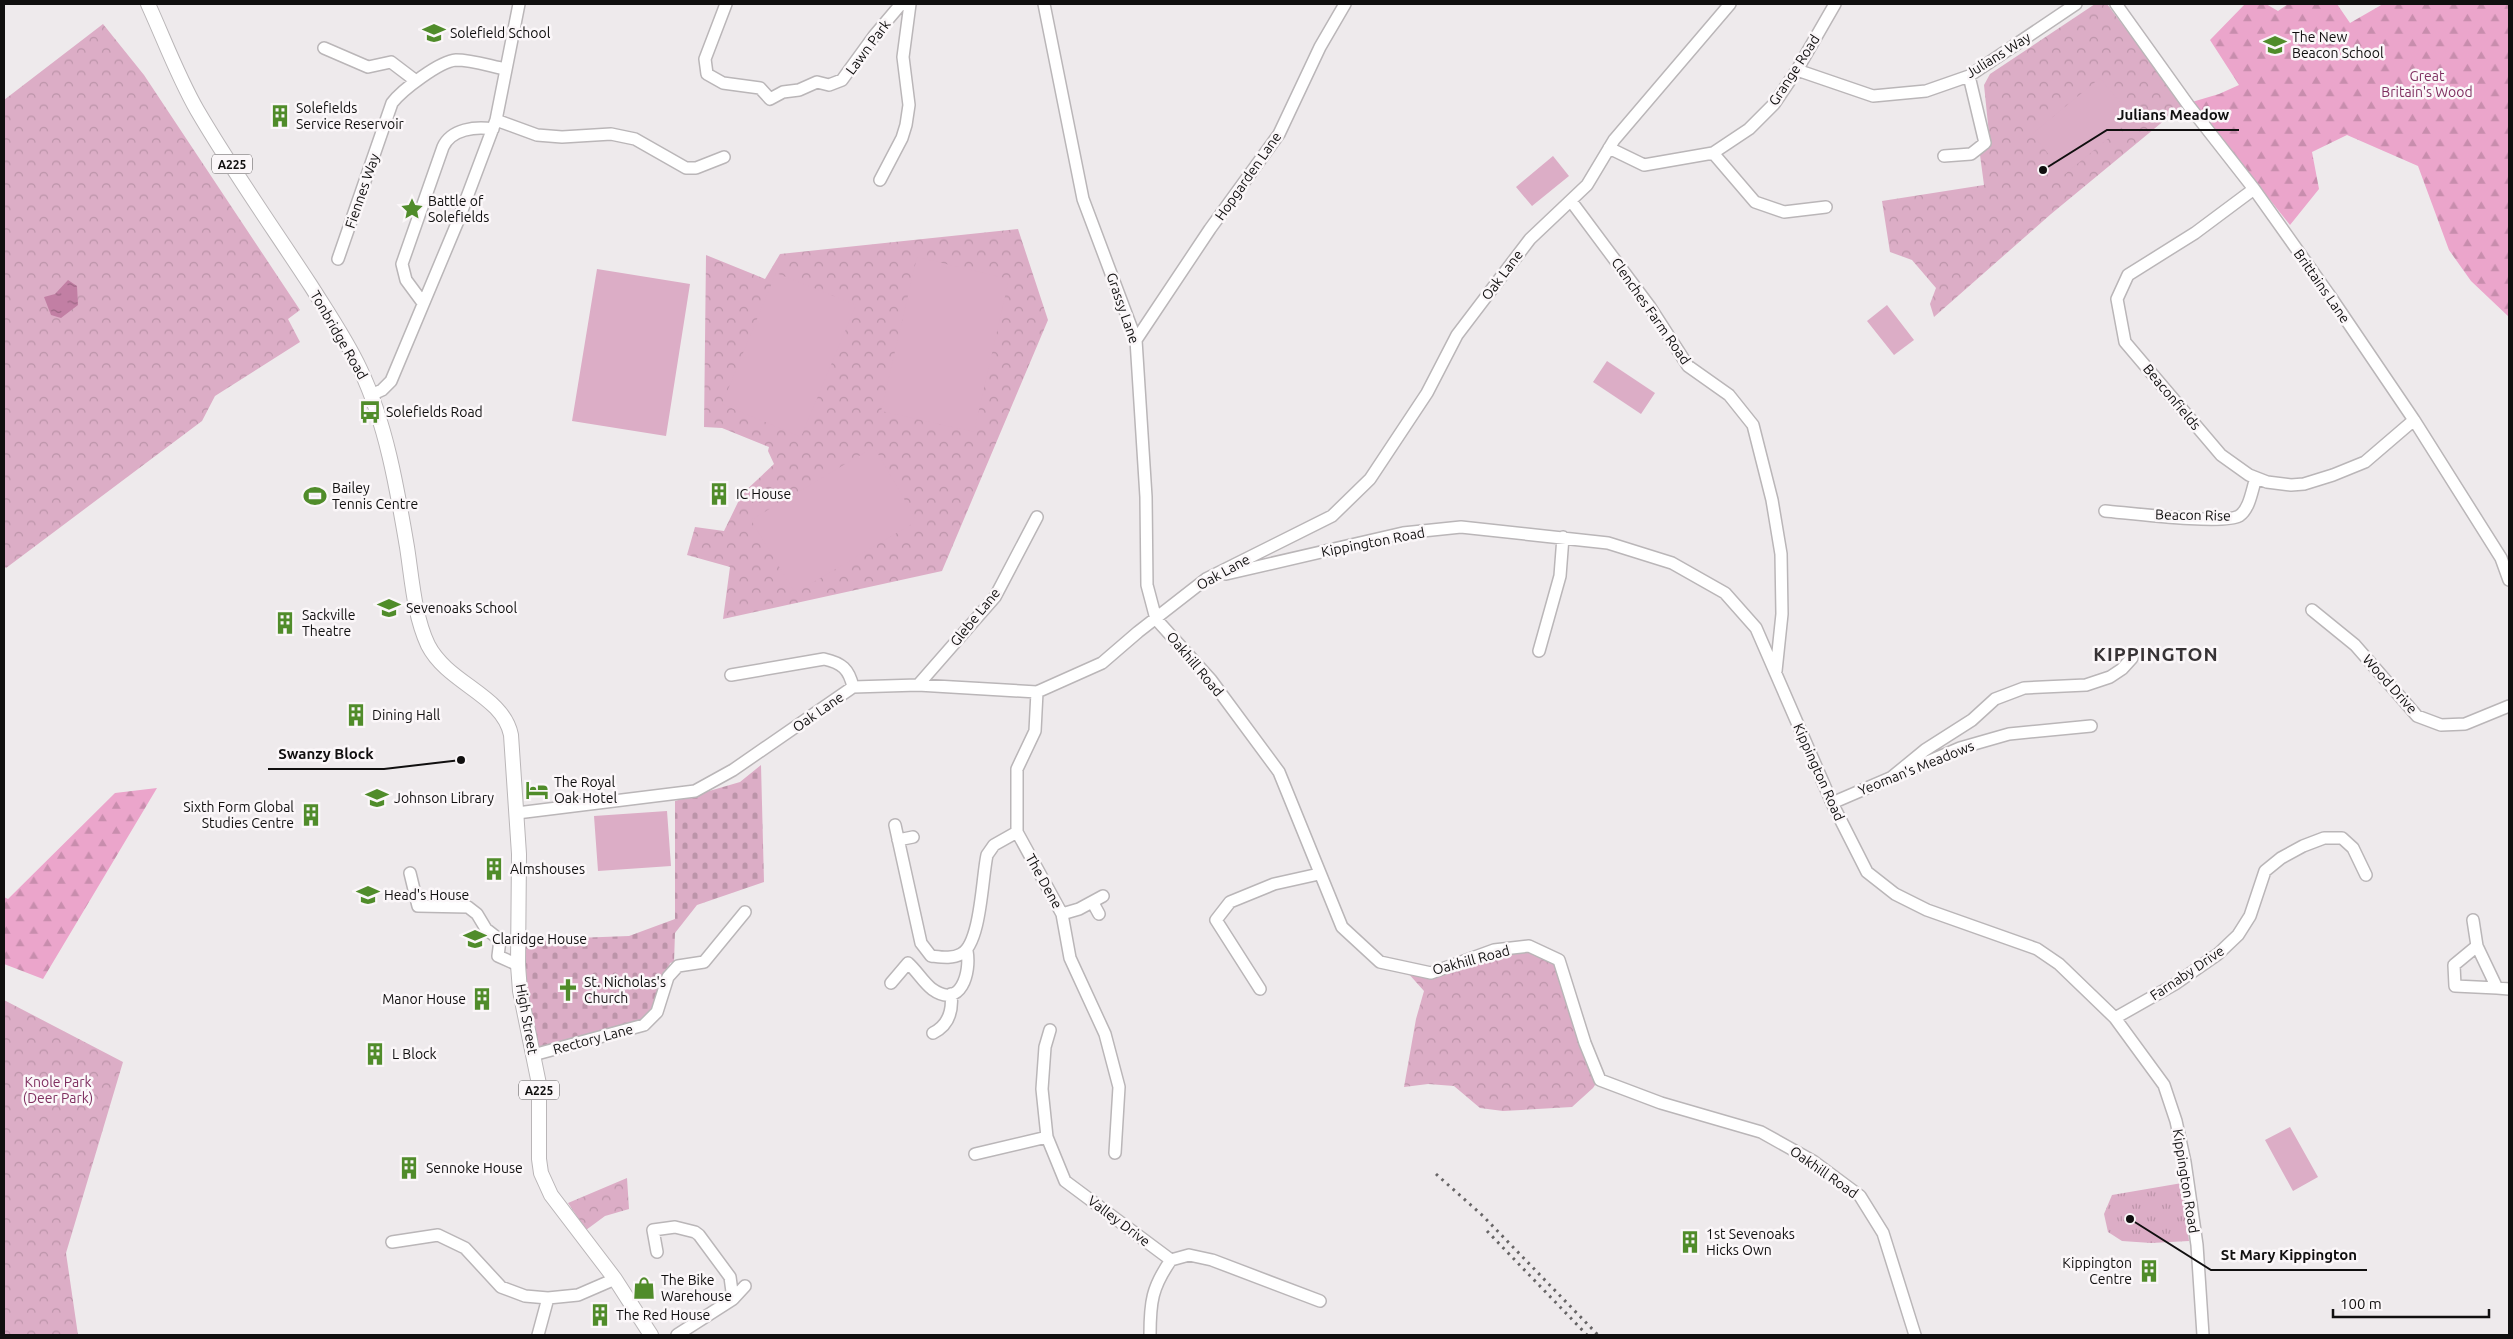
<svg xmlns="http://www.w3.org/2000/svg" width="2513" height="1339" font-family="Ubuntu,sans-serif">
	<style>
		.grass { fill: url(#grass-tufts) }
		.forest { fill: url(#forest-firs) }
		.cemetery { fill: url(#cemetery-stones) }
		.park { fill: url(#park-crowns) }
		.garden { fill: #dcadc6 }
		.water { fill: url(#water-ripples) }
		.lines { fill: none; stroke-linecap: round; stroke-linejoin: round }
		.minor-casing { stroke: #bab6b8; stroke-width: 14 }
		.major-casing { stroke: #bab6b8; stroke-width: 16 }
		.minor { stroke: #fff; stroke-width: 11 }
		.major { stroke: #fff; stroke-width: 14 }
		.rail { stroke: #676566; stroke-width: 3; stroke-dasharray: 2.5 5; stroke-linecap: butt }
		.labels { text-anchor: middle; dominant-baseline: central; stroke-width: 5; stroke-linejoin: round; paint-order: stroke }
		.shield { fill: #fbf7f9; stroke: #565555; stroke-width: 1 }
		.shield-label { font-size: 12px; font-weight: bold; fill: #100f0f }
		.poi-label { font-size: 14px; fill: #100f0f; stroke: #fbf7f9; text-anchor: start }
		.street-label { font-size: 14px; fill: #100f0f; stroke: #fbf7f9 }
		.park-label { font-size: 14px; fill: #7f2f60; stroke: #fbf7f9 }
		.district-label { font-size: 19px; font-weight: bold; letter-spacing: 1px; fill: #373335; stroke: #fbf7f9 }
		.leader { fill: none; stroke: #100f0f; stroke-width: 2 }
		.callout-dot { fill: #100f0f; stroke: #fbf7f9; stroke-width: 2 }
		.callout-label { font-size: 15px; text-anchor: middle; font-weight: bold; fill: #100f0f; stroke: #fbf7f9; stroke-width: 5; stroke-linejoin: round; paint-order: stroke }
	</style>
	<defs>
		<pattern id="grass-tufts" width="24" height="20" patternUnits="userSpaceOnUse" patternTransform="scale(1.25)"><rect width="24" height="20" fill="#dcadc6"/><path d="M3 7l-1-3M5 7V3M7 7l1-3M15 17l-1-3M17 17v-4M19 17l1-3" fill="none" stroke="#bc94a9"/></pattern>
		<pattern id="forest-firs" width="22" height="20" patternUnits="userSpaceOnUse" patternTransform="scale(1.25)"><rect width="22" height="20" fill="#eba5cb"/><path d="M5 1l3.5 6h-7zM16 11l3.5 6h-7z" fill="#c88dad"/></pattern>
		<pattern id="cemetery-stones" width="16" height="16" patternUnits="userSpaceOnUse" patternTransform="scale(1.25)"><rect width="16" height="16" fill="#dcadc6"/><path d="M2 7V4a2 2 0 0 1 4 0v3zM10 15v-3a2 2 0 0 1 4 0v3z" fill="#bc94a9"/></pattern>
		<pattern id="park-crowns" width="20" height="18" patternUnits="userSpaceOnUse" patternTransform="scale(1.25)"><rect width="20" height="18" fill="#dcadc6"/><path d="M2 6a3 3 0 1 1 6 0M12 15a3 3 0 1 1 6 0" fill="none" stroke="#bc94a9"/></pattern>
		<pattern id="water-ripples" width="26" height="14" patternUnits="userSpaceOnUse" patternTransform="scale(1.25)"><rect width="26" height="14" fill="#c27fa4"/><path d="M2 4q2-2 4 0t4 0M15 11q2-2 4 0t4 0" fill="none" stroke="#9c6684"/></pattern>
	</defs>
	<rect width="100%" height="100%" fill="#eeeaec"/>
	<path class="grass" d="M2182,1183l7,58 -38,2 -29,-2 -14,-9 -4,-18 8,-19z"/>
	<path class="forest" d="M2245,4h21l12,7 10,-7h49l13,19 33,-19h126v313l-38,-36 -22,-31 -31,-84 -71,-31 -35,17 7,37 -29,36 -98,-123 27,-8 20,-9 -29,-45z
		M157,788l-114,191 -39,-15v-67l4,2 107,-106z"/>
	<path class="cemetery" d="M761,765l3,117 -67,23 -22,28 -1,29 -4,1 -15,48 -12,12 -105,27 -15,-63v-47l106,-4 46,-17v-118l65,-19z"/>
	<path class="park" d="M2095,4h12l76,101 -132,109 -117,103 -4,-13 6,-16 -24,-28 -22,-8 -8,-51 102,-16 -4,-30 9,-21 -5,-49 6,-11z
		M103,24l41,51 156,235 -12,9 12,23 -85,54 -13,25 -196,147 -2,-2v-466z
		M1018,229l30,91 -106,251 -219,48 7,-52 -43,-12 8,-28 29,4 18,-37 32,-30 -6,-13 1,-4 -47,-19 -18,-1 2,-172 59,24 15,-25z
		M1527,945l30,16 42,118 -6,9 -21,19 -69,4 -23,-3 -26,-22 -26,-2 -24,3 12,-68 8,-28 -17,-19 23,2z
		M4,1000l119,62 -57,191 12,82h-74z
		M627,1178l2,31 -24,7 -19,14 -18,-27z"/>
	<path class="garden" d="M2100,78l33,40 -68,56 -33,-40z
		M1553,156l16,20 -37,30 -16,-19z
		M917,257l92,22 -35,153 -93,-21z
		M597,269l93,15 -24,152 -94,-15z
		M776,273l80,32 -55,132 -79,-33z
		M1887,305l27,35 -20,15 -27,-34z
		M1607,361l48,32 -14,21 -48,-32z
		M874,447l43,74 -122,72 -44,-73z
		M667,811l4,55 -73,5 -4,-55z
		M2290,1127l28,50 -25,14 -28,-51z"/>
	<path class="water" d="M68,280l9,6 1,19 -17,13 -10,-3 -7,-18 11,-3z"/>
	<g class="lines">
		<defs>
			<path id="minor" d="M726,4l-21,55 2,15 16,9 37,5 10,11 13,-7 16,-2 18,-8 12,3 13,-5 32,-44 27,-32
				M1044,4l39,195 53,141 10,157 1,88 9,34 55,61 68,92 63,155 38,35 51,11 63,-23 35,-4 30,14 26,83 15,37 61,23 100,29 52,29 47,35 23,37 32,102
				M2116,4l73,102 65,83 76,107 84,124 87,138 8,22
				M324,48l44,19 23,-5 25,19
				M1797,70l76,26 53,-5 43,-15 107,-72
				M496,120l41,15 25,2 49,-3 24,5 51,29h10l28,-11
				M1609,148l35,17 69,-12 36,-24 25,-25 23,-34 38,-66
				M1713,153l42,49 29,10 42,-5
				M1944,156l27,-2 14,-11 -16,-67
				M880,180l22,-42 4,-13 3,-20 -6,-48 7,-53
				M2254,189l-59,44 -67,42 -11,24 8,43 96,113 28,20 18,7 24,3 13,-1 29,-9 32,-13 49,-42
				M1571,201l79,106 38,59 41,29 24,30 19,75 9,54 1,60 -6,57
				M338,259l54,-156c10,-13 48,-42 64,-43 16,0 34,6 50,9
				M423,303l-17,-23 -4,-16 41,-117c8,-18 33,-21 50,-18
				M1136,340l74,-111 69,-95 41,-87 25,-43
				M371,395l11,-5 9,-9 67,-160 38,-101 23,-116
				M2105,511c24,2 118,14 134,5 11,-7 13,-27 17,-38
				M1226,574l177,-41 58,-6 147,16 64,20 53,30 31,35 76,175 35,69 28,22 32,16 110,39 22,15 56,54 49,67 12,36 9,41 12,83 6,90
				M2312,610l43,35 62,71 24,9 24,-1 44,-18
				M1539,651l21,-75 3,-39
				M731,675l93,-16c18,4 25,10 29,28
				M918,685l77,-88 42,-80
				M1037,692l-2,39 -18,38v63l45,82 8,44 35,76 14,53 -4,66
				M1892,777l33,-27 47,-30 23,-21 29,-11 62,-3 24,-8 12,-8 10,-11
				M1832,803l128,-55 49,-14 82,-8
				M517,813l178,-22 38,-21 120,-83 65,-2 119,7 65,-29 36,-31 68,-53 126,-63 38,-37 57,-86 30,-58 73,-96 57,-54 27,-45 116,-136
				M895,825l26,118 10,13c10,1 21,3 30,-2 20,-10 21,-77 26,-99l7,-10 23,-13
				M898,840l15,-3
				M410,873l8,33 50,1 9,7 9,15 14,11 -2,16 20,9
				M1093,903l6,11
				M1062,914l17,-5 24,-13
				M2473,920l4,26 20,42 12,1
				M2477,946l-23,19 1,21 42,2
				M891,983l17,-20c9,8 15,19 24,26 29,21 39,-17 35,-38
				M1260,989l-44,-69 14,-18 44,-18 45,-10
				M2115,1018l60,-34 43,-30 20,-19 12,-19 15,-45 16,-13 22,-12 21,-8h18l11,10 13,27
				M1050,1030l-5,17 -3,42 5,48 18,44 106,79 18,-5 23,5 108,41
				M933,1033c16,-8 20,-22 18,-39
				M533,1055l111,-30 13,-13 11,-35 10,-11 26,-4 41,-50
				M975,1154l72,-17
				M392,1242l46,-7 27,13 36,39 24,9 23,2 -10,37
				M657,1252l-4,-22 22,-3 20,5 4,3 31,42 3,22
				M548,1298l30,-3 37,-16
				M677,1335l56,-36 12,-13
				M1150,1335c0,-33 2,-48 21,-75"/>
			<path id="major" d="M148,4c16,35 30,73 49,106 35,60 76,118 114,176 17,27 36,55 49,83 26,54 37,119 47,178 5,32 7,68 21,98 20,39 75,50 83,90l8,119 -1,111 2,26 19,93v75l2,14 10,22 64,84 36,56"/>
		</defs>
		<use href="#minor" class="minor-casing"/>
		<use href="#major" class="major-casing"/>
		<use href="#minor" class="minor"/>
		<use href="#major" class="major"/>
		<path class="rail" d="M1436,1174l47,42 115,119
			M1487,1231l100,104"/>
	</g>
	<defs>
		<symbol id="school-bare" viewBox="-9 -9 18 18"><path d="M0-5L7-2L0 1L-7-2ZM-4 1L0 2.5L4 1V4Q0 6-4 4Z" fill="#508c2a" stroke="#fbf7f9" stroke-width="2.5" paint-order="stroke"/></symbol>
		<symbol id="building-bare" viewBox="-9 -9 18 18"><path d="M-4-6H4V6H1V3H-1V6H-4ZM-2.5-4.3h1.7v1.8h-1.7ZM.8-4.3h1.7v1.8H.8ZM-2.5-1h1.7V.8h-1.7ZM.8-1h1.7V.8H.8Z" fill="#508c2a" stroke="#fbf7f9" stroke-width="2.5" paint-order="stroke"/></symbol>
		<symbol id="sight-bare" viewBox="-9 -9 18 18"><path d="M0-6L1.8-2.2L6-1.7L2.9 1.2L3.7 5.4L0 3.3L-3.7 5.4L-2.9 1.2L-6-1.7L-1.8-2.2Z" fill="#508c2a" stroke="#fbf7f9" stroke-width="2.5" paint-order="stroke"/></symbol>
		<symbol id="bus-bare" viewBox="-9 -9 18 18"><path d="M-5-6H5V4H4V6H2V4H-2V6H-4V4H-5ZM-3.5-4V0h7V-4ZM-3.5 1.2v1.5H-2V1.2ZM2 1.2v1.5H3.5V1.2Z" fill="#508c2a" stroke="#fbf7f9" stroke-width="2.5" paint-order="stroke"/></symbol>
		<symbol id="stadium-bare" viewBox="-9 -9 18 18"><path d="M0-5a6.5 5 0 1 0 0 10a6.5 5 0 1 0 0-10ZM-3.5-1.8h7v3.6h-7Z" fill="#508c2a" stroke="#fbf7f9" stroke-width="2.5" paint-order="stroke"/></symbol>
		<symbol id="hotel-bare" viewBox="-9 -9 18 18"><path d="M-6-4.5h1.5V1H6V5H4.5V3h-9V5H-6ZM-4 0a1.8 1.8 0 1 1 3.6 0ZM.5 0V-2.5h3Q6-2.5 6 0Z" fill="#508c2a" stroke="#fbf7f9" stroke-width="2.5" paint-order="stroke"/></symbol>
		<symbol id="church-bare" viewBox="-9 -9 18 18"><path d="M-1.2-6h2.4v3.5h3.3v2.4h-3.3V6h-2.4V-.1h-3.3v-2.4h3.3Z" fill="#508c2a" stroke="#fbf7f9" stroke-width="2.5" paint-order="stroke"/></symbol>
		<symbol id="shop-bare" viewBox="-9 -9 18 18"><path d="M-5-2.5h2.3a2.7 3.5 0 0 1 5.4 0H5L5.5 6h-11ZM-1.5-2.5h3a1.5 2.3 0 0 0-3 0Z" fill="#508c2a" stroke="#fbf7f9" stroke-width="2.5" paint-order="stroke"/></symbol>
	</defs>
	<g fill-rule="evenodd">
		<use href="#school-bare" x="418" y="17" width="32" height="32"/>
		<use href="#school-bare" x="2259" y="29" width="32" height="32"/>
		<use href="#building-bare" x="264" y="100" width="32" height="32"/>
		<use href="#sight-bare" x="396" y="193" width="32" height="32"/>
		<use href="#bus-bare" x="354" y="396" width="32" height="32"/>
		<use href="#building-bare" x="703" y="478" width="32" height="32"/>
		<use href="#stadium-bare" x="299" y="480" width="32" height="32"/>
		<use href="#school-bare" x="373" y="592" width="32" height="32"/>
		<use href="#building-bare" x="269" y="607" width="32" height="32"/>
		<use href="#building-bare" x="340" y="699" width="32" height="32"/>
		<use href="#hotel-bare" x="521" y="774" width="32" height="32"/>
		<use href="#school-bare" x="361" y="782" width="32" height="32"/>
		<use href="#building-bare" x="295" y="799" width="32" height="32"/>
		<use href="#building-bare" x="478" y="853" width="32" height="32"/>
		<use href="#school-bare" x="352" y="879" width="32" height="32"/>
		<use href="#school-bare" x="459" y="923" width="32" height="32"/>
		<use href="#church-bare" x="552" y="974" width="32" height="32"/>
		<use href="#building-bare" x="466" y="983" width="32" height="32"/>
		<use href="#building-bare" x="359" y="1038" width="32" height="32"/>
		<use href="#building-bare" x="393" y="1152" width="32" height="32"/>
		<use href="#building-bare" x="1674" y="1226" width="32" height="32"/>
		<use href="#building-bare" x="2133" y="1255" width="32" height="32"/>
		<use href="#shop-bare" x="628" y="1272" width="32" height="32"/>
		<use href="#building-bare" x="584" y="1299" width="32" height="32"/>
	</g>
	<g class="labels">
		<g class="shield">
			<rect x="212" y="154.5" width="40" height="19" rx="4"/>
			<rect x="519" y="1080.5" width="40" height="19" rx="4"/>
		</g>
		<g class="shield-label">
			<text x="232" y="164">A225</text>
			<text x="539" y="1090">A225</text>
		</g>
		<g class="poi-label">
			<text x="450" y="33">Solefield School</text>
			<text x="2292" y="37">The New<tspan x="2292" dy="16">Beacon School</tspan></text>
			<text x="296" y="108">Solefields<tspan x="296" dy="16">Service Reservoir</tspan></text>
			<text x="428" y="201">Battle of<tspan x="428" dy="16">Solefields</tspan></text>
			<text x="386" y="412">Solefields Road</text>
			<text x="332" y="488">Bailey<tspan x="332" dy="16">Tennis Centre</tspan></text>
			<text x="736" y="494">IC House</text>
			<text x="406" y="608">Sevenoaks School</text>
			<text x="302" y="615">Sackville<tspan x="302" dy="16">Theatre</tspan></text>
			<text x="372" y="715">Dining Hall</text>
			<text x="554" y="782">The Royal<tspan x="554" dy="16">Oak Hotel</tspan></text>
			<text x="394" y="798">Johnson Library</text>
			<text x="294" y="807" text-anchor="end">Sixth Form Global<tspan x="294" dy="16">Studies Centre</tspan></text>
			<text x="510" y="869">Almshouses</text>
			<text x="384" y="895">Head's House</text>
			<text x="492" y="939">Claridge House</text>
			<text x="584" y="982">St. Nicholas's<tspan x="584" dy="16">Church</tspan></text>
			<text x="466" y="999" text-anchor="end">Manor House</text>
			<text x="392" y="1054">L Block</text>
			<text x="426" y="1168">Sennoke House</text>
			<text x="1706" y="1234">1st Sevenoaks<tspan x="1706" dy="16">Hicks Own</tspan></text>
			<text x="2132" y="1263" text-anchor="end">Kippington<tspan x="2132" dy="16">Centre</tspan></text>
			<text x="661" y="1280">The Bike<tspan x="661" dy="16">Warehouse</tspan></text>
			<text x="616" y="1315">The Red House</text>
		</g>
		<g class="street-label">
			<text transform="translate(868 47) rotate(-53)">Lawn Park</text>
			<text transform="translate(1998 55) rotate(-32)">Julians Way</text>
			<text transform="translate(1794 70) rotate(-57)">Grange Road</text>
			<text transform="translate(1248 176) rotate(-55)">Hopgarden Lane</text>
			<text transform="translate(362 191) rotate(-71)">Fiennes Way</text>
			<text transform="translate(1502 275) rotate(-53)">Oak Lane</text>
			<text transform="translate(2322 286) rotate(55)">Brittains Lane</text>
			<text transform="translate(1123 308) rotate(71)">Grassy Lane</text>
			<text transform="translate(1651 311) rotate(55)">Clenches Farm Road</text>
			<text transform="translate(339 335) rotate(60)">Tonbridge Road</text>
			<text transform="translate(2172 397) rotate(50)">Beaconfields</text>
			<text transform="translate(2193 515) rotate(1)">Beacon Rise</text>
			<text transform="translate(1373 542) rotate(-11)">Kippington Road</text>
			<text transform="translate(1223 572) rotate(-29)">Oak Lane</text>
			<text transform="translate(975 617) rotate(-51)">Glebe Lane</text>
			<text transform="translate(1195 664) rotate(50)">Oakhill Road</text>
			<text transform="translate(2390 684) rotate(48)">Wood Drive</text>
			<text transform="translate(818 712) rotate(-35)">Oak Lane</text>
			<text transform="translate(1916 768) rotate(-22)">Yeoman's Meadows</text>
			<text transform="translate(1819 772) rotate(66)">Kippington Road</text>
			<text transform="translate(1044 881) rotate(61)">The Dene</text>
			<text transform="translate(1471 960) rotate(-15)">Oakhill Road</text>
			<text transform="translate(2187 973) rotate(-34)">Farnaby Drive</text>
			<text transform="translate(527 1019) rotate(80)">High Street</text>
			<text transform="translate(593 1039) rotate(-15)">Rectory Lane</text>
			<text transform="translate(1824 1172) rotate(35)">Oakhill Road</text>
			<text transform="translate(2186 1181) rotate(81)">Kippington Road</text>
			<text transform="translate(1119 1221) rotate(37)">Valley Drive</text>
		</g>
		<g class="park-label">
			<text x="2427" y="76">Great<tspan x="2427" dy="16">Britain's Wood</tspan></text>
			<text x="58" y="1082">Knole Park<tspan x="58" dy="16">(Deer Park)</tspan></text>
		</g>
		<g class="district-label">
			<text x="2156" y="654">KIPPINGTON</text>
		</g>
	</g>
	<path class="leader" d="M2043 170L2107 130H2239M461 760L384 769H268M2130 1219L2211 1270H2367"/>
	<g class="callout-dot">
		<circle cx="2043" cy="170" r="5"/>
		<circle cx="461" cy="760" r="5"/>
		<circle cx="2130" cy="1219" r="5"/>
	</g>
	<g class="callout-label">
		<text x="2173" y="120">Julians Meadow</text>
		<text x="326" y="759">Swanzy Block</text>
		<text x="2289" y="1260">St Mary Kippington</text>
	</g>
	<rect width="2513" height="1339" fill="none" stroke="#100f0f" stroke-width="10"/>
	<path d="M2333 1309v8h156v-8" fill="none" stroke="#100f0f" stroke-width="2.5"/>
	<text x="2340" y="1309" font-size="15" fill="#100f0f" stroke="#fbf7f9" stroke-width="4" paint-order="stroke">100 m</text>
</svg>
